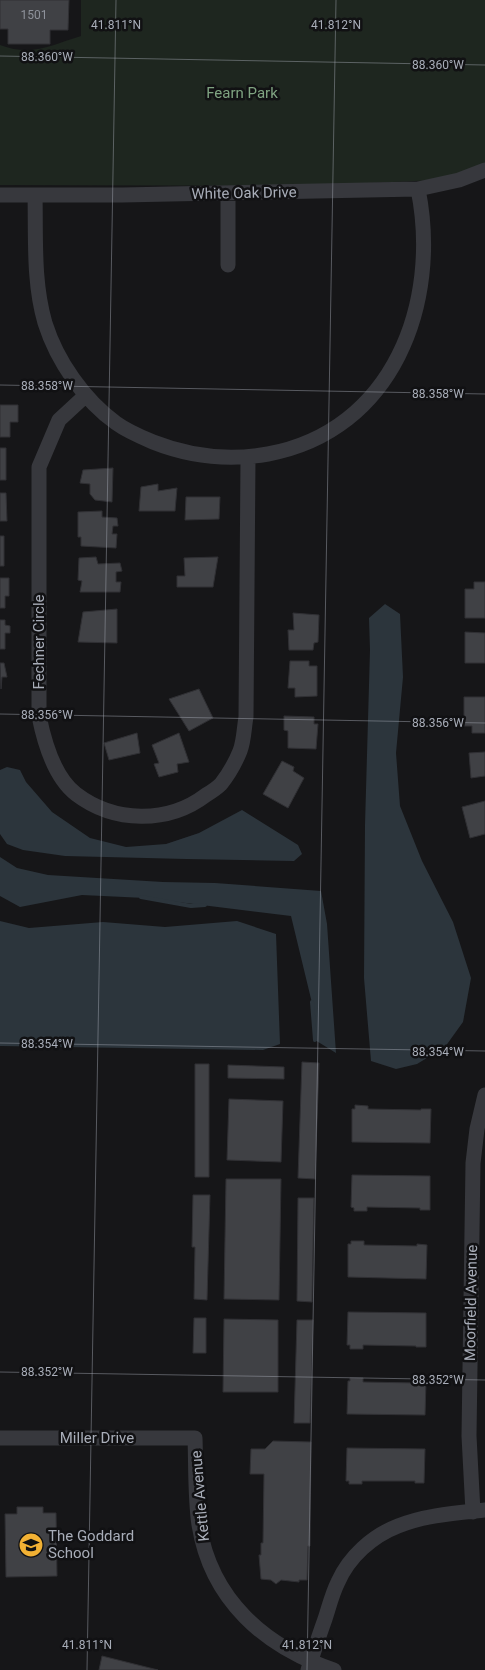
<svg xmlns="http://www.w3.org/2000/svg" width="485" height="1670" font-family="Roboto,sans-serif">
	<style>
		.green { fill: #1e261f }
		.water { fill: #2c353c }
		.lines { fill: none; stroke-linecap: round; stroke-linejoin: round }
		.stream { stroke: #2c353c; stroke-width: 4 }
		.building { fill: #404145; stroke: #303034 }
		.minor { stroke: #37383d; stroke-width: 15 }
		.ticks { fill: none; stroke: #a8adb8; stroke-width: 1; stroke-opacity: 0.45 }
		.labels { text-anchor: middle; dominant-baseline: central; stroke-width: 5; stroke-linejoin: round; paint-order: stroke }
		.number-label { font-size: 12px; fill: #8e929b }
		.park-label { font-size: 15px; fill: #7fa381; stroke: #111113 }
		.street-label { font-size: 15px; fill: #a8adb8; stroke: #111113 }
		.poi-label { font-size: 15px; fill: #a8adb8; stroke: #111113; text-anchor: start }
		.ticks-label { font-size: 12px; text-anchor: middle; fill: #a8adb8; stroke: #111113; stroke-width: 5; stroke-linejoin: round; paint-order: stroke }
	</style>
	<rect width="100%" height="100%" fill="#161618"/>
	<path class="green" d="M81,0h404v166l-48,14 -131,6 -306,-1v-140c32,12 51,0 81,-9z"/>
	<path class="water" d="M385,604l15,10 3,63 -7,76 4,53 22,55 31,61 18,56 -8,44 -18,25 -28,17 -21,5 -25,-8 -7,-83 1,-153 5,-175 -1,-32z
		M7,767l13,3 6,12 26,30 38,26 36,9 40,-3 33,-11 43,-23 56,35 4,9 -8,7 -108,-2 -121,-3 -42,-6 -16,-6 -7,-10v-64z
		M0,857l17,11 31,7 115,7 52,1 106,8 6,33 9,129 -21,-13 -3,-37 -21,-87 -146,-18 -63,-3 -62,12 -20,-11z
		M0,921l29,7 74,-6 62,5 72,-6 39,13 4,110 -17,6 -263,-4z"/>
	<g class="lines">
		<path class="stream" d="M141,897l50,9 14,-1
			M312,1002l3,38"/>
	</g>
	<path class="building" d="M0,0h69l-1,30h-18v14h-42v-15h-8z
		M0,405h18v17h-8v15h-10z
		M0,448h6v32h-6z
		M113,468l-1,34 -17,-2 -5,-6v-10l-10,-1 3,-13z
		M158,484v7l19,-3 -2,23h-36l2,-24z
		M0,493h6l1,28h-7z
		M186,497h34l-1,22 -34,1z
		M102,511v6l15,1 1,8h-5l-1,8h5l-1,14 -35,-2v-9h-3v-25z
		M0,536h4v30h-4z
		M96,557l2,7 22,-1 2,8 -6,1v10h5l-1,10h-40l2,-11 -4,-1 1,-22z
		M218,557l-5,30h-36v-11h8l-1,-18z
		M0,578h9v18h-4v12h-5z
		M474,582h11v36h-20v-29h9z
		M117,609v34l-39,-1 5,-30z
		M293,613l26,2 -1,27 -4,1 -1,7h-24l-1,-20h6z
		M0,620h5v5l5,1v7h-5v16h-5z
		M465,632l20,1v30h-20z
		M290,661h19v5h8v30l-22,1v-9h-7z
		M0,663h4l3,14h-5l-1,12z
		M199,689l14,29 -24,13 -20,-32z
		M464,697h21v36h-13v-7h-8z
		M284,716l30,1v7h4l-2,25 -28,-1v-17l-4,-1z
		M137,733l3,20 -31,7 -5,-17z
		M179,733l10,29 -12,2 1,8 -19,5 -5,-13 5,-1 -7,-18z
		M485,752v24l-14,2 -2,-25z
		M282,761l12,6 -1,4 11,7 -16,30 -25,-14z
		M485,801v33l-15,4 -8,-31z
		M302,1062l17,1 -4,116 -17,-1z
		M195,1064h14v113h-14z
		M228,1065l56,2v12l-56,-1z
		M229,1099l54,2 -2,61 -54,-2z
		M355,1105l13,1v3l53,1v-1h10l-1,34 -78,-1v-33h3z
		M352,1175l78,1v34h-10v-2l-53,-1v4h-13v-3l-3,-1z
		M226,1179h55l-2,121 -55,-1z
		M193,1195h17l-3,105 -13,-1 1,-52h-3z
		M298,1198h16l-2,104 -15,-1z
		M351,1241h13v4l53,1v-2l10,1 -1,34 -78,-2v-33h3z
		M348,1312l78,1v34h-10v-1l-53,-1v4h-13v-4h-3z
		M194,1318h12v35h-13z
		M224,1319l54,1v72h-55z
		M297,1320h16l-3,103h-16z
		M350,1378h13v4l53,1v-2h10l-1,34 -78,-1 1,-33h2z
		M273,1441l38,1 -1,104h-2l-1,34h-8v2l-18,-2 -5,4 -5,-4 -10,-1 -2,-24h2v-12h2l1,-69h-14l1,-25h14z
		M347,1448l78,1 -1,34h-9v-2h-53v3h-13v-3h-3z
		M17,1507h26v6h13l1,63 -51,1 -1,-63h12z
		M102,1656l56,14h-59z"/>
	<g class="lines">
		<path class="minor" d="M228,193v72
			M0,195h122l296,-6 41,-9 26,-10
			M35,195c1,43 -2,87 10,128 12,38 39,77 71,100 11,8 25,14 37,19 38,15 75,19 115,12 125,-23 173,-151 150,-265
			M85,396l-26,24 -20,47v249c5,25 15,61 37,78 38,29 92,30 130,1 5,-3 11,-7 15,-11 7,-9 15,-23 19,-33 4,-10 4,-23 6,-34l2,-259
			M0,1438h195c1,28 0,60 4,87 12,75 66,122 135,145
			M473,1512l-4,-76 4,-273 4,-34 8,-34
			M308,1670c5,-17 11,-34 17,-51 4,-12 7,-25 13,-37 11,-25 34,-46 60,-56 27,-11 58,-13 87,-16"/>
	</g>
	<path class="ticks" d="M0,56l485,9M0,385l485,9M0,714l485,9M0,1043l485,8M0,1372l485,8M87,1670l29,-1670M307,1670l29,-1670"/>
	<defs>
		<symbol id="school-disc" viewBox="-11 -11 22 22"><circle r="9.5" fill="#f2b134" stroke="#111113"/><path d="M0-5L7-2L0 1L-7-2ZM-4 1L0 2.5L4 1V4Q0 6-4 4Z" fill="#111"/></symbol>
	</defs>
	<g fill-rule="evenodd">
		<use href="#school-disc" x="17" y="1531" width="28" height="28"/>
	</g>
	<g class="labels">
		<g class="number-label">
			<text x="34" y="15">1501</text>
		</g>
		<g class="park-label">
			<text x="242" y="93">Fearn Park</text>
		</g>
		<g class="street-label">
			<text transform="translate(244 193) rotate(-1)">White Oak Drive</text>
			<text transform="translate(39 642) rotate(-90)">Fechner Circle</text>
			<text transform="translate(471 1303) rotate(-89)">Moorfield Avenue</text>
			<text x="97" y="1438">Miller Drive</text>
			<text transform="translate(200 1496) rotate(-95)">Kettle Avenue</text>
		</g>
		<g class="poi-label">
			<text x="48" y="1536">The Goddard<tspan x="48" dy="17">School</tspan></text>
		</g>
	</g>
	<g class="ticks-label">
		<text x="116" y="29">41.811°N</text>
		<text x="336" y="29">41.812°N</text>
		<text x="47" y="61">88.360°W</text>
		<text x="438" y="69">88.360°W</text>
		<text x="47" y="390">88.358°W</text>
		<text x="438" y="398">88.358°W</text>
		<text x="47" y="719">88.356°W</text>
		<text x="438" y="727">88.356°W</text>
		<text x="47" y="1048">88.354°W</text>
		<text x="438" y="1056">88.354°W</text>
		<text x="47" y="1376">88.352°W</text>
		<text x="438" y="1384">88.352°W</text>
		<text x="87" y="1649">41.811°N</text>
		<text x="307" y="1649">41.812°N</text>
	</g>
</svg>
